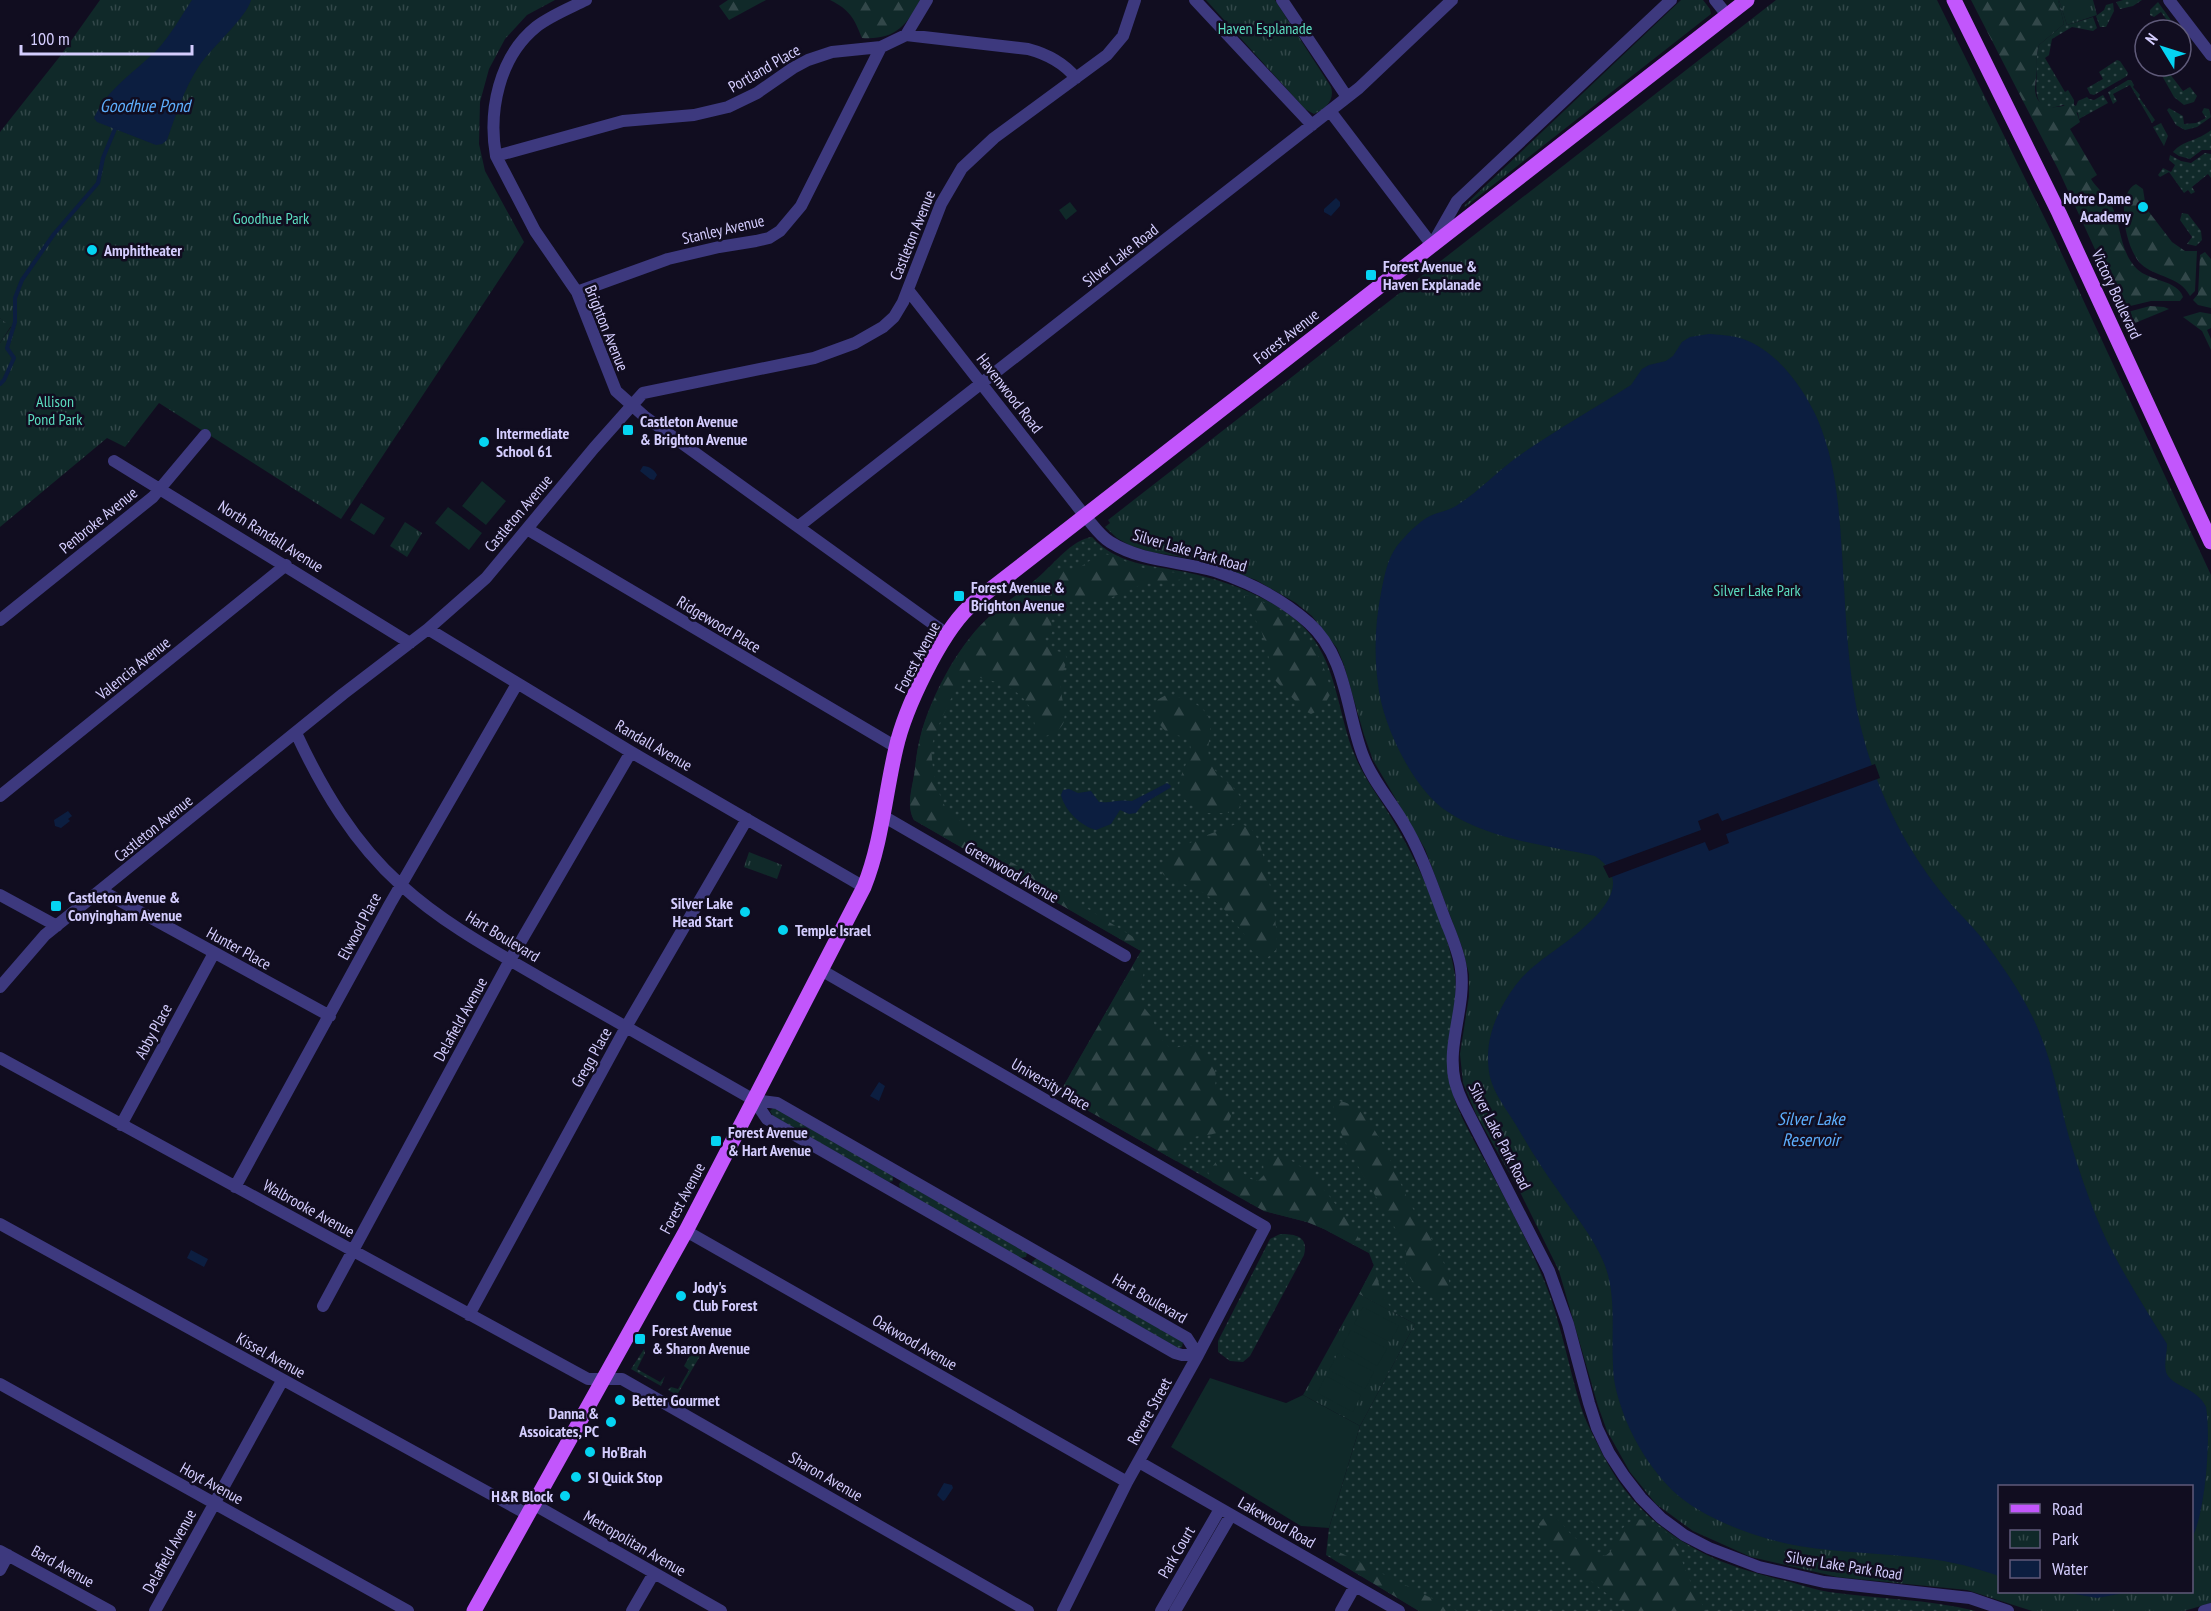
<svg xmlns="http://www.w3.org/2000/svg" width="2211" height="1611" font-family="'PT Sans Narrow',sans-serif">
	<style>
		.grass { fill: url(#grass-dots) }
		.forest { fill: url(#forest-firs) }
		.cemetery { fill: url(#cemetery-stones) }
		.park { fill: url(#park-tufts); fill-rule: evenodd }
		.pitch { fill: #102929 }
		.water { fill: #0c1e40 }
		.pier { fill: #110d20 }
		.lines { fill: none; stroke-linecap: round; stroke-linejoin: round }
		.stream { stroke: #0c1e40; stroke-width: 4 }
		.minor { stroke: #3d397e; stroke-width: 12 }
		.major { stroke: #c256fc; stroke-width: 15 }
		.poi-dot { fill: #05d4f2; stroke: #110d20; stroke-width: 2 }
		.labels { text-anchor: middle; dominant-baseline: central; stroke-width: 5; stroke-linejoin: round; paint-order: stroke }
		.park-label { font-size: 16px; fill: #5bdcbf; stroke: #110d20 }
		.street-label { font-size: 16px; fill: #d4cdfe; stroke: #110d20 }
		.poi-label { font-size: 16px; font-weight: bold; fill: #d4cdfe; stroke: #110d20; text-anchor: start }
		.water-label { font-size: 18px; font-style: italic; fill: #5daefc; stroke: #110d20 }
	</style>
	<defs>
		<pattern id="grass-dots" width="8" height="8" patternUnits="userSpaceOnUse" patternTransform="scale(1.5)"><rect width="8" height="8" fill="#102929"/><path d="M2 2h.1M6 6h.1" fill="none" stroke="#324749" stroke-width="1.8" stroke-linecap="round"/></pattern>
		<pattern id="forest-firs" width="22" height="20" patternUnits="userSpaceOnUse" patternTransform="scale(1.5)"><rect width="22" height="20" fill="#102929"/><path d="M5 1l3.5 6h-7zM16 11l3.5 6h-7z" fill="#324749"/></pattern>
		<pattern id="cemetery-stones" width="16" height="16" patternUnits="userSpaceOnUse" patternTransform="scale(1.5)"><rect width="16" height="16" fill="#102929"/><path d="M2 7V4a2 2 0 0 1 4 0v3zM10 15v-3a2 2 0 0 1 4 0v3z" fill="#324749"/></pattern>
		<pattern id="park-tufts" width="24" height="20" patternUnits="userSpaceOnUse" patternTransform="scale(1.5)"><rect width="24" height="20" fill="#102929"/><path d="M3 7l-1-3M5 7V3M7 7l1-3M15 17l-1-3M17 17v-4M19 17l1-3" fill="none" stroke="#324749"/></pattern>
	</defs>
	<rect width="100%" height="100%" fill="#110d20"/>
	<path class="grass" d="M2058,0h1l8,25 26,-8 4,11 -4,3 -21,-4 -20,12 -3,16 -4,3 20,34 3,-2 6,10v5l2,1 2,-5 9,-4 2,2 5,1 9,-5 5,8 -29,16 -1,-6 -15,-8c-31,10 -27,-15 -26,-35 0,-9 -1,-16 2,-25l25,-21z
		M2123,0h19l-9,6 -13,3 -4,-7z
		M2158,2l20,28h-4l-13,-18 -7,5 -4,-2v-5z
		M2113,3l1,8 -8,16h-6l-4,-11 8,-6 2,-5z
		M2117,60l3,1 8,12 -1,3 -33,19 -4,-1 -3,-6 16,-9 -4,-7z
		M2166,69l17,22 7,-4 7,9 -3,6 -10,3 -10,-8 -13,-23z
		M2128,80h3l3,5 -1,2 7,8 -1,2 16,23 -3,3 -22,-38 -17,9 4,7 -4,3 -5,-12z
		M2169,108l14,8 1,8 12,-1 10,-5 -4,-6 2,-4 5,1 2,8 -14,10 -12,3 -9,-5 -9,-15z
		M2161,123l7,13 -4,10 -11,-19z
		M2211,130v20h-9l-12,9 -11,-3 -6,-4c10,-12 25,-11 38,-22z
		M2205,153l6,1v24l-3,-4 -16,13 3,5 -4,2 -3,-4 -4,3 -15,-21 -9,5 -2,-2 5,-7 8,4 4,-7 -6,-5 1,-5 11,6 10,2z
		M2182,213l6,1 13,17 1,9 -6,6 -9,-2 5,-7 -12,-17z
		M1092,537c25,28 59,28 93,35 40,8 97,28 124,61 29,35 29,83 46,123 9,22 24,41 36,61 25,41 57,110 64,158 5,40 -17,73 -3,116 7,25 21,47 33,70 21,39 42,78 59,119 17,41 24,86 37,127 4,13 10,24 16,36 24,51 55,84 106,110 28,14 58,22 88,29 13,4 26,8 38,10 50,7 98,7 147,19h-557l-93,-56 3,-27 31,-102 55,-102 -56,-30 15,-28 -5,-13 -45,-24 -17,-7 -43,-11 -205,-117 82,-143 -227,-131c-8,-13 -2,-32 0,-45 2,-13 3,-25 6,-37 9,-38 36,-89 64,-116 16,-17 37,-28 54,-44 15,-13 33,-38 54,-41z
		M774,1107l119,69v5l-4,1 -116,-66 -3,-5z
		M902,1181l125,72 -1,4 -6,1 -120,-69 -1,-5z
		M1280,1234c15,0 29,2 24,21l-54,101 -7,6 -13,-1 -12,-9v-11l52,-102z
		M1037,1258l146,84 -1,5 -4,1 -145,-82 -1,-4z
		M695,1346l8,5 -26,44 -9,-5 3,-3 7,2 11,-19 -5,-4z
		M644,1349l1,4 -8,16 23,13 5,-6 -4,10 -30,-17z"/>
	<path class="forest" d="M728,0h38l-37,20 -10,-14z
		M830,0h90c-14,27 -26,40 -58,38 -8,-20 -12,-28 -32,-38z
		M1971,0h87l6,24 -25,21c-3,9 -2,15 -2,24 -1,13 -7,32 10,37 10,4 18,-4 28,2l5,14 -10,7 27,46 -6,4c5,8 17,19 20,25 11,22 8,47 26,65 12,12 41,11 46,28l-3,4h-29l-29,7 -64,-139z
		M2136,184l7,5 3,19 26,34 13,9h12l-2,40 -5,5c-10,-20 -34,-18 -49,-32 -15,-14 -27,-70 -5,-80z
		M2205,252l6,7v49l-13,-3 -5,-5 5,-6 2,-39z
		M2150,306l14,1 5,2 -39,16 -6,-12z
		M2200,312l11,2v14l-4,2 4,9v11l-9,-19 -19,-14z
		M1101,553c19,4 35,15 55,18 10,2 23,-1 32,6l-2,2 -43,5 -33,14 -13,3h-29l-8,3 -9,16 1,13 -10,5c2,10 14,13 23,15 4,10 -3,18 -4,28 -2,14 7,30 2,43 -4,7 -13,11 -20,13 -10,-7 -8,-19 -13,-29 -10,-22 -44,-31 -65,-32 -11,13 -30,54 -33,70 -2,17 6,53 17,66 5,6 13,9 18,14 17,19 22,27 46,37l122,75 5,5 -1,7 -225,-130c-8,-13 -1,-35 1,-50 1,-10 2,-21 5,-31 8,-35 39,-95 66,-119 20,-19 44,-33 63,-53l24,5z
		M1245,596c8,-1 14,4 21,8 34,20 59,51 65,89l-9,16 -11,5 -6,-3 -33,-34 -5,-29 -7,-21 -16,-24z
		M1166,695c15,2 42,9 44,28 1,12 -4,25 0,38 6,17 25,23 32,39l-3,8 -11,5h-25c-7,-5 -18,-11 -22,-19 -11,-21 35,-56 -12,-60 -12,-10 -16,-19 -12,-34z
		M1238,823l13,5c3,5 7,11 9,17 8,24 18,79 17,104l-11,10h-5l-13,-12 -3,-12 -22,-27 -19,-15 -20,-9 -11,-2 -10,-8 -2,-6c12,-24 54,-35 77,-45z
		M1138,957l7,12c-3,9 -6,25 -4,34 2,4 6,8 9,12 7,12 9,28 24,34 27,-13 46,11 41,37l12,15 5,13 -7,16c-27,12 -33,-5 -49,31l-117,-67z
		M1338,1101c9,1 17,5 24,12 24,28 33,62 50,94 14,25 37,53 38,83l-5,4 -8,2c-11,-6 -31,-14 -31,-29 -1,-9 2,-15 -2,-24 -14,-26 -75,-115 -70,-139z
		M1280,1156c37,11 67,66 89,97l-45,-24 -17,-7 -43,-11 -52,-29 -4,-10 8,-10 16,3 19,14 7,2 6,-6 -1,-12 5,-6z
		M1374,1265l7,27 13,21 -35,-19z
		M1546,1515c14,1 16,11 26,20 10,9 20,16 33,21 14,-8 11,-29 27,-35 18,-8 42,16 48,30 2,6 2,12 5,18 6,15 13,28 21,42h-78l-81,-66 -6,-11 -2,-10z
		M1337,1551l120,60h-38l-86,-52 1,-6z"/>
	<path class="cemetery" d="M0,318l11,8 -11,17z"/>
	<path class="park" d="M100,0h455l-28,15 -22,24 -16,30 -9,33 -1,42 6,27 39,71 -183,277 -182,-116 -34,44 -18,-9 -107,89v-184l11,-16 -11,-9v-186l61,-77z
		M1206,0h69l56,87c4,13 -5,22 -17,27l-9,-5z
		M1681,0h22l7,9 1,5 -246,193 -1,-1z
		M1776,0h161l116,235 158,340v1028l-27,8h-152l-65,-21 -130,-13 -86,-20 -58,-26 -37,-27 -26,-32 -23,-41 -9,-25 -39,-135 -39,-79 -44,-78 -13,-31 -3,-29 9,-58v-22l-7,-27 -37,-98 -52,-89 -9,-25 -20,-70 -7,-17 -25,-32 -16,-13 -40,-23 -56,-20 -49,-8 -22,-7 -12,-7 -12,-11 5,-4 -2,-3zM2000,1486h192v106h-192z
		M2059,0h34l4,15 -30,10z
		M405,522l17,11 -15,24 -17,-11z
		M749,852l33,13 -5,14 -33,-12z
		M1359,1294l56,30 -55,102 -57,-31z"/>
	<path class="pitch" d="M1070,202l7,9 -11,9 -7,-10z
		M482,481l24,20 -20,24 -24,-19z
		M361,503l24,15 -11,17 -24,-15z
		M448,507l34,26 -13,17 -34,-27z
		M1363,1307l36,19 -9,16 -36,-18z
		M1351,1330l36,19 -10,17 -35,-20z
		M1338,1353l36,19 -9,17 -36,-19z
		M1326,1376l35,19 -8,17 -36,-19z
		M1210,1378l76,25 17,-8 57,31 -31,102 -28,-2 -130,-79z"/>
	<path class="water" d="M192,0h59c-4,17 -41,49 -52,66 -15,23 -23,48 -32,74l-5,4 -6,1 -59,-23 -3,-4c13,-29 42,-47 63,-68 14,-15 24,-34 35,-50z
		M1336,198l4,4v4l-9,10 -7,-4v-3z
		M1709,334c11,1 23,1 34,5 34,12 60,48 74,79 19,44 22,89 25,136 4,59 5,120 20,178 15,60 44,118 83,165 11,14 24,25 35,39 22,29 44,60 58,93 18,42 23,86 37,128 10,31 21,63 36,92 17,33 37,64 56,95 0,9 -3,19 -1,28 5,15 31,15 40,35 5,28 0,104 -14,131v-52h-192l-1,90c-12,-4 -24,-8 -36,-11 -51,-12 -105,-10 -157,-18 -42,-6 -103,-27 -134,-57 -20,-20 -36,-45 -47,-72 -6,-17 -12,-34 -12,-53 -2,-33 4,-70 -9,-102 -11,-27 -31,-50 -47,-74 -15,-20 -28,-42 -41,-64 -9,-15 -22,-31 -26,-48 -7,-34 5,-63 25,-91 6,-8 15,-17 23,-23 26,-21 112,-71 57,-107 -49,-11 -104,-16 -147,-44 -35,-22 -66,-88 -70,-128 -4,-30 -3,-61 3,-91 3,-15 6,-34 16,-47 9,-11 20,-23 33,-30 8,-4 18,-5 26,-10 24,-15 43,-37 67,-53 35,-24 72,-45 108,-68l11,-16 7,-4 17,-4 7,-5 9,-14 8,-5z
		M643,466c6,0 12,4 14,9l-3,5 -4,-1 -10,-8z
		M1167,783l4,3 -1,2 -27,16 -7,9 -7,1 -9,-4 -9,14 -15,6c-15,-4 -31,-19 -35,-35l2,-5 6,-1 9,4 13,-2 8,11c14,1 19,-3 33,-1z
		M68,811l4,5 -4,3 2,2 -9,7 -6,-2 -1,-6z
		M879,1082l6,4 -6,15 -9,-5z
		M191,1250l17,9 -4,8 -17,-9z
		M944,1483l8,2 1,3 -8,12 -2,1 -6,-6z
		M2064,1592h66l-33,6z"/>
	<path class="pier" d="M1875,764l5,14 -154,56 3,9 -20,8 -4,-9 -96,36 -6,-12 98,-36 -3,-9 20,-8 4,8z"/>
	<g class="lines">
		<path class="stream" d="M0,384l4,-4 10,-22 -7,-10 8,-26v-24l7,-18 32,-46 44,-51 5,-25 12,-29"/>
		<path class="minor" d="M586,0c-16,8 -36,16 -50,27 -37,30 -48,84 -40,129l39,75 42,61 39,99 28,25 303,218
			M1195,0l117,125
			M1282,0l65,97
			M1715,0l12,15
			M2169,0l42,55
			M906,35l21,-35
			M1330,111l102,134 25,-44 214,-201
			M496,156l127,-35 71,-6 34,-8 29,-14 36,-25 15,-8 24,-8 49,-5 25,-12 122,14c19,5 35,13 48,29
			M908,290l177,226c8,9 15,20 25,26 32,20 70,19 105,29 34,11 68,29 94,52 38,34 37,89 54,133 9,24 27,44 40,66 19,31 30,66 43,100 6,15 13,31 15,47 5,38 -15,76 -6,113 2,7 5,15 8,21l86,168 19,53 21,79 8,25 12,25 15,23 17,22 20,20 23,17 25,13 50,19 65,15 146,16 38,13
			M577,292l91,-33 51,-12 37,-6 13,-3 11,-7 21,-25 80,-159
			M114,461l296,182
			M799,526l560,-438 93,-88
			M527,529l369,218
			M0,620l153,-123 52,-62
			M428,629l203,123 233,135
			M296,733c26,56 58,110 105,152 44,40 97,68 148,98 68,39 136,78 205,117l23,3 410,235 11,17h-16l-7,-2 -408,-234 -13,-19
			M0,796l286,-231
			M883,816l242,140
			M102,891l228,125
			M0,895l57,31
			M821,970l444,257 -67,128 -71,127 -64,129
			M0,987l45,-52 298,-241 85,-65 58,-51 108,-130 49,-55 171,-35 41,-15 28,-16 11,-10 9,-15 38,-98 21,-36 32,-30 113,-83 16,-19 12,-36
			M0,1058l588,321h34l406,232
			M121,1125l93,-172
			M235,1187l155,-283 127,-220
			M0,1224l527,290
			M686,1231l441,251
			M323,1306l187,-346 121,-208
			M469,1315l157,-288 121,-208
			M0,1384l408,227
			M1139,1462l260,149
			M533,1504l188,107
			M0,1551l110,60
			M0,1570l8,-15
			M155,1611l127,-230
			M632,1611l22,-38
			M1161,1611l59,-102
			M1175,1611l56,-96
			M1341,1611l14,-25
			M2204,1611l7,-2"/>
		<path class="major" d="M1954,0l105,213 152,329
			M474,1611l212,-380 178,-344c18,-45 21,-93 32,-139 9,-40 44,-113 73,-141 7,-7 15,-12 22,-18l756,-589"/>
	</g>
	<g class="poi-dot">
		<circle cx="2143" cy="207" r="6"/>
		<circle cx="92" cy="250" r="6"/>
		<rect x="1365" y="269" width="12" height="12" rx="3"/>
		<rect x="622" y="424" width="12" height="12" rx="3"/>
		<circle cx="484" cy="442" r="6"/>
		<rect x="953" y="590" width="12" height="12" rx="3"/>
		<rect x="50" y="900" width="12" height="12" rx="3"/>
		<circle cx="745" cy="912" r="6"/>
		<circle cx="783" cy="930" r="6"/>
		<rect x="710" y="1135" width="12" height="12" rx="3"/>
		<circle cx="681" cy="1296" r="6"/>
		<rect x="634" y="1333" width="12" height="12" rx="3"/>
		<circle cx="620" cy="1400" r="6"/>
		<circle cx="611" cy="1422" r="6"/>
		<circle cx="590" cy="1452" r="6"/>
		<circle cx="576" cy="1477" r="6"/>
		<circle cx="565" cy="1496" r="6"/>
	</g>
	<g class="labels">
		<g class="park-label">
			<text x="1265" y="28">Haven Esplanade</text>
			<text x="271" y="218">Goodhue Park</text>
			<text x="55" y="401">Allison<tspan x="55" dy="18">Pond Park</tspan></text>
			<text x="1757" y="590">Silver Lake Park</text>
		</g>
		<g class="street-label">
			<text transform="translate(764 68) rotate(-30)">Portland Place</text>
			<text transform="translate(723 229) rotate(-13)">Stanley Avenue</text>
			<text transform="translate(912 235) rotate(-68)">Castleton Avenue</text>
			<text transform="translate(1120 255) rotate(-38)">Silver Lake Road</text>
			<text transform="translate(2117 294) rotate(65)">Victory Boulevard</text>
			<text transform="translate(607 328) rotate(68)">Brighton Avenue</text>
			<text transform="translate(1286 336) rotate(-38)">Forest Avenue</text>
			<text transform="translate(1010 393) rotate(52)">Havenwood Road</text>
			<text transform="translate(518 513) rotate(-50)">Castleton Avenue</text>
			<text transform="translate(98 520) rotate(-39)">Penbroke Avenue</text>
			<text transform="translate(271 536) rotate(32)">North Randall Avenue</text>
			<text transform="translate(1190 550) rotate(16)">Silver Lake Park Road</text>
			<text transform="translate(719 624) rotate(31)">Ridgewood Place</text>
			<text transform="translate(917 657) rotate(-62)">Forest Avenue</text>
			<text transform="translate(133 668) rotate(-39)">Valencia Avenue</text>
			<text transform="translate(654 745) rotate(30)">Randall Avenue</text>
			<text transform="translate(153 828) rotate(-39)">Castleton Avenue</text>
			<text transform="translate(1012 872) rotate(30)">Greenwood Avenue</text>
			<text transform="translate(359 926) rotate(-62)">Elwood Place</text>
			<text transform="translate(503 936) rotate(31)">Hart Boulevard</text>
			<text transform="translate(239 948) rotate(29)">Hunter Place</text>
			<text transform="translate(460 1019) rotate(-61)">Delafield Avenue</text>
			<text transform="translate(153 1031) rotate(-62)">Abby Place</text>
			<text transform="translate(591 1057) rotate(-61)">Gregg Place</text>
			<text transform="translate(1051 1084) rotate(30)">University Place</text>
			<text transform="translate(1500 1136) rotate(63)">Silver Lake Park Road</text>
			<text transform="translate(682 1198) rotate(-62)">Forest Avenue</text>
			<text transform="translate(309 1208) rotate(29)">Walbrooke Avenue</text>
			<text transform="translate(1150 1298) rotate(30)">Hart Boulevard</text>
			<text transform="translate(915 1342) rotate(30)">Oakwood Avenue</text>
			<text transform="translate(271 1355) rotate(29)">Kissel Avenue</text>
			<text transform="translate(1149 1411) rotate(-61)">Revere Street</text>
			<text transform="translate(826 1476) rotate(30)">Sharon Avenue</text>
			<text transform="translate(212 1483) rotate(29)">Hoyt Avenue</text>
			<text transform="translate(1277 1522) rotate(30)">Lakewood Road</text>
			<text transform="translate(635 1543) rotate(30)">Metropolitan Avenue</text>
			<text transform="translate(169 1551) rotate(-61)">Delafield Avenue</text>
			<text transform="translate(1176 1552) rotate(-60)">Park Court</text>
			<text transform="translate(1844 1565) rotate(9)">Silver Lake Park Road</text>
			<text transform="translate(63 1566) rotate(29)">Bard Avenue</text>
		</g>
		<g class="poi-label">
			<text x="2131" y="198" text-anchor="end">Notre Dame<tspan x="2131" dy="18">Academy</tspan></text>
			<text x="104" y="250">Amphitheater</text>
			<text x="1383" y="266">Forest Avenue &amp;<tspan x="1383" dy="18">Haven Explanade</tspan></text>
			<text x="640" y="421">Castleton Avenue<tspan x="640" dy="18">&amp; Brighton Avenue</tspan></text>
			<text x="496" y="433">Intermediate<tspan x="496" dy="18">School 61</tspan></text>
			<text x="971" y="587">Forest Avenue &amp;<tspan x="971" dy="18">Brighton Avenue</tspan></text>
			<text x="68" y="897">Castleton Avenue &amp;<tspan x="68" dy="18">Conyingham Avenue</tspan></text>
			<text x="733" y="903" text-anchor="end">Silver Lake<tspan x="733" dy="18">Head Start</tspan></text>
			<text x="795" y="930">Temple Israel</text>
			<text x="728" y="1132">Forest Avenue<tspan x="728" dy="18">&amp; Hart Avenue</tspan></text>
			<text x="693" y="1287">Jody's<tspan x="693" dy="18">Club Forest</tspan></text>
			<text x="652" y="1330">Forest Avenue<tspan x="652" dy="18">&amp; Sharon Avenue</tspan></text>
			<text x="632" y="1400">Better Gourmet</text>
			<text x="599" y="1413" text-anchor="end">Danna &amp;<tspan x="599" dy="18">Assoicates, PC</tspan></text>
			<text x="602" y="1452">Ho'Brah</text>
			<text x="588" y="1477">SI Quick Stop</text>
			<text x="553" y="1496" text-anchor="end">H&amp;R Block</text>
		</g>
		<g class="water-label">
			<text x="145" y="105">Goodhue Pond</text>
			<text x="1811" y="1118">Silver Lake<tspan x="1811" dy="21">Reservoir</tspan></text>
		</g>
	</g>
	<rect x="1998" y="1485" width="195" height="108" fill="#110d20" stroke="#5f5a79" stroke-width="1.5"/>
	<rect x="2010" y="1504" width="30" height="9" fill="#c256fc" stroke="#5f5a79" stroke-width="1.5"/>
	<text x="2052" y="1515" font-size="18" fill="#d4cdfe">Road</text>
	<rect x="2010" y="1530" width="30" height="18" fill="url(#park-tufts)" stroke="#5f5a79" stroke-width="1.5"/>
	<text x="2052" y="1545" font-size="18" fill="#d4cdfe">Park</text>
	<rect x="2010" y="1560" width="30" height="18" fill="#0c1e40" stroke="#5f5a79" stroke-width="1.5"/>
	<text x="2052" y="1575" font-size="18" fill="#d4cdfe">Water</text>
	<g transform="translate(2163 48) rotate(308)"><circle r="28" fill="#110d20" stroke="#5f5a79" stroke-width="1.5"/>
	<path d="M0-4.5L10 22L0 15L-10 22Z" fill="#05d4f2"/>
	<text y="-9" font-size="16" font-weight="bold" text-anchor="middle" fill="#d4cdfe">N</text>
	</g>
	<path d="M21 45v9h171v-9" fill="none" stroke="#d4cdfe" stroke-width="3"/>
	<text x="30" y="45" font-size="18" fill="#d4cdfe" stroke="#110d20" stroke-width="4.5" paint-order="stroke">100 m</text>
</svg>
